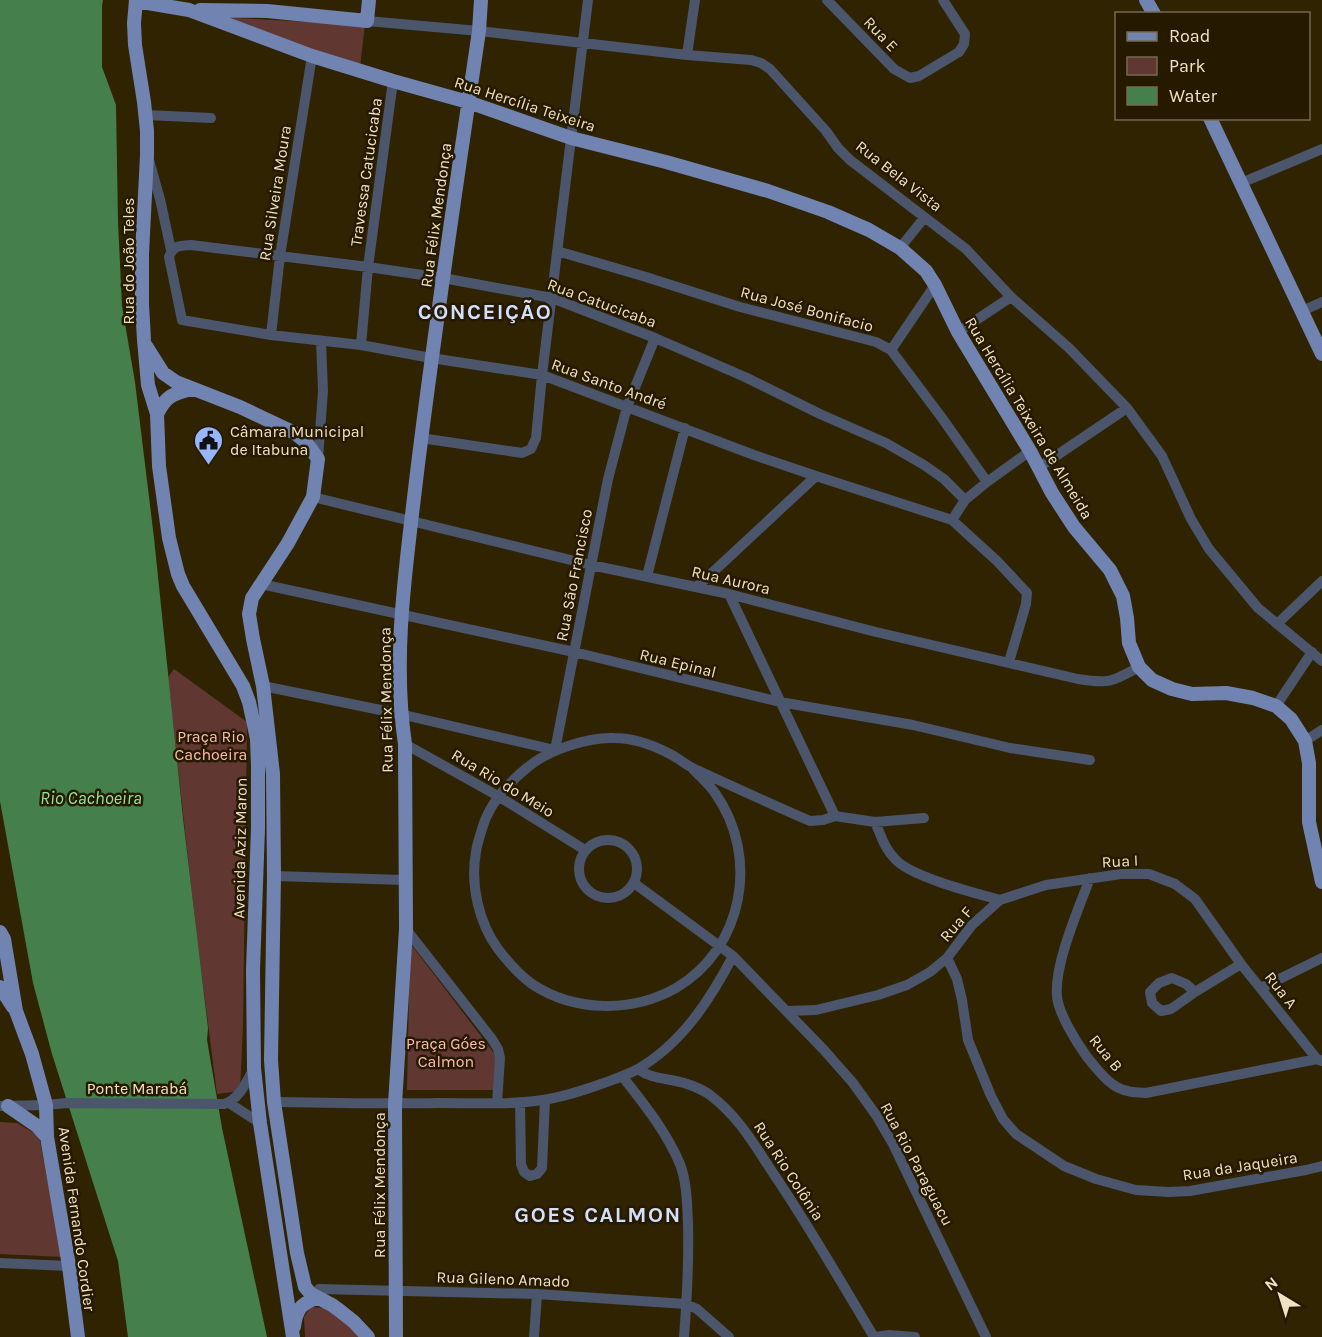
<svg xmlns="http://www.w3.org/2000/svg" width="1322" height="1337" font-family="Karla,sans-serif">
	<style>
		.green { fill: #613732 }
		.water { fill: #45804c }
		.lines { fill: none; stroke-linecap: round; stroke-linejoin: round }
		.minor { stroke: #4b556b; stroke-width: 10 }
		.major { stroke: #7184b1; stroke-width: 14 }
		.labels { text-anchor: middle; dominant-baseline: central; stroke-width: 5; stroke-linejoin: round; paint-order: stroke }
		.street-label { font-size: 16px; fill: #f0e2c4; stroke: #251900 }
		.poi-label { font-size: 16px; fill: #f0e2c4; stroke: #251900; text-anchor: start }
		.park-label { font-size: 16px; fill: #ffbcb3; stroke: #251900 }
		.water-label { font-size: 18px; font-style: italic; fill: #93e69b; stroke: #251900 }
		.district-label { font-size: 22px; font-weight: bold; letter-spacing: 1.5px; fill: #d3dffb; stroke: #251900 }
	</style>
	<rect width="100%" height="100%" fill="#2f2302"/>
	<path class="green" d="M217,17l148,8 -5,42z
		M174,669l73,53 -4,304 -3,65 -23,3 -21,-164 -28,-253z
		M410,943l90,118 1,29h-94z
		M0,1122l17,1 22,13 23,121 -62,-3z
		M311,1307l17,1 34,29h-57l-1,-20z"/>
	<path class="water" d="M0,0h103l-1,6v61l14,38 2,117 4,84 13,76 19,156 29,280 25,210 -1,12 15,88 45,209h-139l-10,-76 -66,-207 -19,-71 -33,-182z"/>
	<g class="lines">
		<path class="minor" d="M827,0l67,69 16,9 9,-2 40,-24 5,-8 1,-10 -22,-34
			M367,21l112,10 208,24 64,5 10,3 9,6 56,62 12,17 12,12 116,89 45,48 58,51 58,60 35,48 29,63 18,30 49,59 64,53
			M687,55l8,-55
			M146,115l65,3
			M149,160l11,39 11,51
			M1241,183l81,-34
			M900,248l24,-30
			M557,251l89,26 94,30 136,35 15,8 51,68 45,64
			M1302,311l20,-9
			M958,332l53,-35
			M271,335l9,-79 32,-200
			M361,345l7,-78 25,-186
			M891,350l44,-65
			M421,438l101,15 9,-4 5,-11 6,-63 46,-375
			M318,459l5,-68 -2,-50
			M1038,468l89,-60
			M313,497l278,68 138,29 147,38 202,47c31,5 34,3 61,-12
			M965,500l-21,-21 -20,-14 -38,-22 -66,-29 -75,-37 -90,-39 -103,-40 -109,-20 -75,-11 -177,-22c-11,1 -18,0 -22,12l13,63 89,15 90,10 70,13 111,17 212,80 62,21 136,44 45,41 30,32 -1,11 -17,58
			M952,520l13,-20 22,-18 43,-31
			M647,576l38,-148
			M261,584l313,68 206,50 133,23 97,23 80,12
			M698,586l118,-110
			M729,594l106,222
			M1277,624l45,-43
			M263,686l137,28 155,36
			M1276,706l36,-54
			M1305,741l17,-11
			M405,744l93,52 87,54
			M555,750l53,-271 19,-72 28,-69
			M692,768c7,8 17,16 23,25 45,63 29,155 -39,195 -44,25 -102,24 -144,-4 -13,-9 -24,-22 -34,-35 -19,-26 -28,-64 -22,-97 1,-8 4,-16 6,-23 7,-25 26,-46 46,-62 20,-17 60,-30 86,-29 19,0 39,7 56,16 10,5 18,13 29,17 37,17 74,34 111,50l13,-1 12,-4 40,6 49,-4
			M875,822c6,13 9,26 20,37 16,18 80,34 105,41
			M579 869a29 29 0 1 1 58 0a29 29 0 1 1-58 0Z
			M274,876l131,4
			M1090,878c-11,30 -36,86 -33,118 1,17 20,47 30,61 11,13 23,31 41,34 6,2 12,1 18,2l171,-34
			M634,883l99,73 91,94 29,33 23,32 17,29 93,193
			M406,929l86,110 6,10 2,9 -3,45
			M947,958l10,21 5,21 6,40 23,56 12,23 13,15 48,32 32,13 40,11 33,2 21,-1 116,-21 16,-4
			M1261,988l61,-30
			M1195,992l-9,-8 -14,-6 -13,5 -9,9 2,11 9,8 10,-2 24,-17 46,-28
			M787,1011l29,-1 62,-15 29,-10 23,-13 17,-14 25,-33 28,-25 46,-15 75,-11h28l26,10 20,15 46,65 76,95 5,2
			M638,1069c12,9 24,9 38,12 11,2 26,8 34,14 29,22 43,48 63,78 36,53 68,109 101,164
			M622,1076c22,28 44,55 58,88 7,19 7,39 8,59 1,38 -1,76 -4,114
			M274,1102c54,1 109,2 164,1 35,0 70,2 105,-3 21,-3 41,-10 61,-17 11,-4 23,-8 34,-14 44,-26 72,-69 95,-113
			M520,1102l1,62 3,8 6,4 7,-2 5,-6 3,-68
			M229,1103l31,20
			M0,1106l46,-1 21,-2 157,1c15,-4 23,-23 30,-36
			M0,1263l69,3
			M319,1289l218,5 149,10 11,5 32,28
			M534,1337l3,-43
			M876,1337l13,-2 26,2"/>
		<path class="major" d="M136,0l-2,23 1,22 9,57 3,29v24l-5,99v50l2,36 4,45 9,29 2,52 10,72 9,36 5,12 60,100 6,16 4,18 4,19 1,27v62l-5,142 1,98 6,55 33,214
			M1146,0l8,14
			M136,1l53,9 123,46 81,25 75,21 103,36 95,24 102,29 60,21 41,18 31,18 26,23 9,14 23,47 72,119 22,42 22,34 36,43 13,26 4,22 2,25 10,24 13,13 20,9 20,5 34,-1 27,5 23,8 15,13 14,22 4,22v59l13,60
			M200,10l67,1 100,10 2,-21
			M1210,118l112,236
			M146,346l17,27 13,9 64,25 55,26 11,9 12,17 -5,38 -25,46 -36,55 -3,16 4,25 10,47 10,88 1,102 -3,184 3,42 23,151 8,34 6,7 21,11 7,5 15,12 14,15
			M157,414c9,-18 15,-20 35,-25
			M0,932l4,7 12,72 16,43 14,51 1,32 22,129 9,71
			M0,987l13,20
			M8,1106l29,20 10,11
			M294,1327c2,-16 6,-23 22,-29
			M396,1337l-1,-233 11,-175 -1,-185c-13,-87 1,-177 11,-263 18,-150 41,-300 63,-450l2,-31"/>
	</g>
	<defs>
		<symbol id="civic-pin" viewBox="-11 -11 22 30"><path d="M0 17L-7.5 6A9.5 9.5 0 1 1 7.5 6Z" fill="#98b6fd" stroke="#251900"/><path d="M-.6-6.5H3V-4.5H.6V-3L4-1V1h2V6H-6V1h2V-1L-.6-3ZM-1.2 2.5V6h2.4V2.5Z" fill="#111"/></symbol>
	</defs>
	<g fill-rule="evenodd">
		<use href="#civic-pin" x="192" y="424" width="33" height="45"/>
	</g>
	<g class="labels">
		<g class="street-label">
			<text transform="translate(881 34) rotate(46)">Rua E</text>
			<text transform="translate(525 104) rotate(18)">Rua Hercília Teixeira</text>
			<text transform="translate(366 172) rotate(-82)">Travessa Catucicaba</text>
			<text transform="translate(899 176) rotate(38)">Rua Bela Vista</text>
			<text transform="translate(275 193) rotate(-81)">Rua Silveira Moura</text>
			<text transform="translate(436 215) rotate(-82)">Rua Félix Mendonça</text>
			<text transform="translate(128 261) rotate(-90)">Rua do João Teles</text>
			<text transform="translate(602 303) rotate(20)">Rua Catucicaba</text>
			<text transform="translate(807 309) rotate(15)">Rua José Bonifacio</text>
			<text transform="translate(609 384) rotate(20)">Rua Santo André</text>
			<text transform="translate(1029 418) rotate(59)">Rua Hercília Teixeira de Almeida</text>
			<text transform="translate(574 575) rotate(-79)">Rua São Francisco</text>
			<text transform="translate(731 580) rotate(13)">Rua Aurora</text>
			<text transform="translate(678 663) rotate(14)">Rua Epinal</text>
			<text transform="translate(386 700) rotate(-91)">Rua Félix Mendonça</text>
			<text transform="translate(503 783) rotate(31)">Rua Rio do Meio</text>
			<text transform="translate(240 848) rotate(-89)">Avenida Aziz Maron</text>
			<text transform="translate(1120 861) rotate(-3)">Rua I</text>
			<text transform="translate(956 924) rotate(-49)">Rua F</text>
			<text transform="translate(1281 990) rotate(52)">Rua A</text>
			<text transform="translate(1106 1053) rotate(51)">Rua B</text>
			<text x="137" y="1088">Ponte Marabá</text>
			<text transform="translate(917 1164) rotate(62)">Rua Rio Paraguacu</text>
			<text transform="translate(1240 1166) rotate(-9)">Rua da Jaqueira</text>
			<text transform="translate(789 1171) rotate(57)">Rua Rio Colônia</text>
			<text transform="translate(379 1185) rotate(-90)">Rua Félix Mendonça</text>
			<text transform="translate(77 1219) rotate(82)">Avenida Fernando Cordier</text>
			<text transform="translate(503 1279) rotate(2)">Rua Gileno Amado</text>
		</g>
		<g class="poi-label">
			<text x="230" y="431">Câmara Municipal<tspan x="230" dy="18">de Itabuna</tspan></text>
		</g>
		<g class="park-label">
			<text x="211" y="736">Praça Rio<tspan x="211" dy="18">Cachoeira</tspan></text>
			<text x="446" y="1043">Praça Góes<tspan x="446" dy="18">Calmon</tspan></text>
		</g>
		<g class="water-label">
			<text x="91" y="798">Rio Cachoeira</text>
		</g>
		<g class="district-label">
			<text x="485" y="312">CONCEIÇÃO</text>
			<text x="598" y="1215">GOES CALMON</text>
		</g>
	</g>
	<rect x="1115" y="12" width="195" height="108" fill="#251900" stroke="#76694e" stroke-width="1.5"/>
	<rect x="1127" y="32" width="30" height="9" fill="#7184b1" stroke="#76694e" stroke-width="1.5"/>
	<text x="1169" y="42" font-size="18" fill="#f0e2c4">Road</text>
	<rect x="1127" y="57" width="30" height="18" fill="#613732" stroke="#76694e" stroke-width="1.5"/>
	<text x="1169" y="72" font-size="18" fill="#f0e2c4">Park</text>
	<rect x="1127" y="87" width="30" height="18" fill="#45804c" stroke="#76694e" stroke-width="1.5"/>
	<text x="1169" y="102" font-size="18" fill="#f0e2c4">Water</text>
	<g transform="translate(1280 1295) rotate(322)" stroke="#251900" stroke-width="4.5" paint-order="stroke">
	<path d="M0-4.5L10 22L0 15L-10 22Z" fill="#f0e2c4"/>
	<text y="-9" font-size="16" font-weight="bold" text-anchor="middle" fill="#f0e2c4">N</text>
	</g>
</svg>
